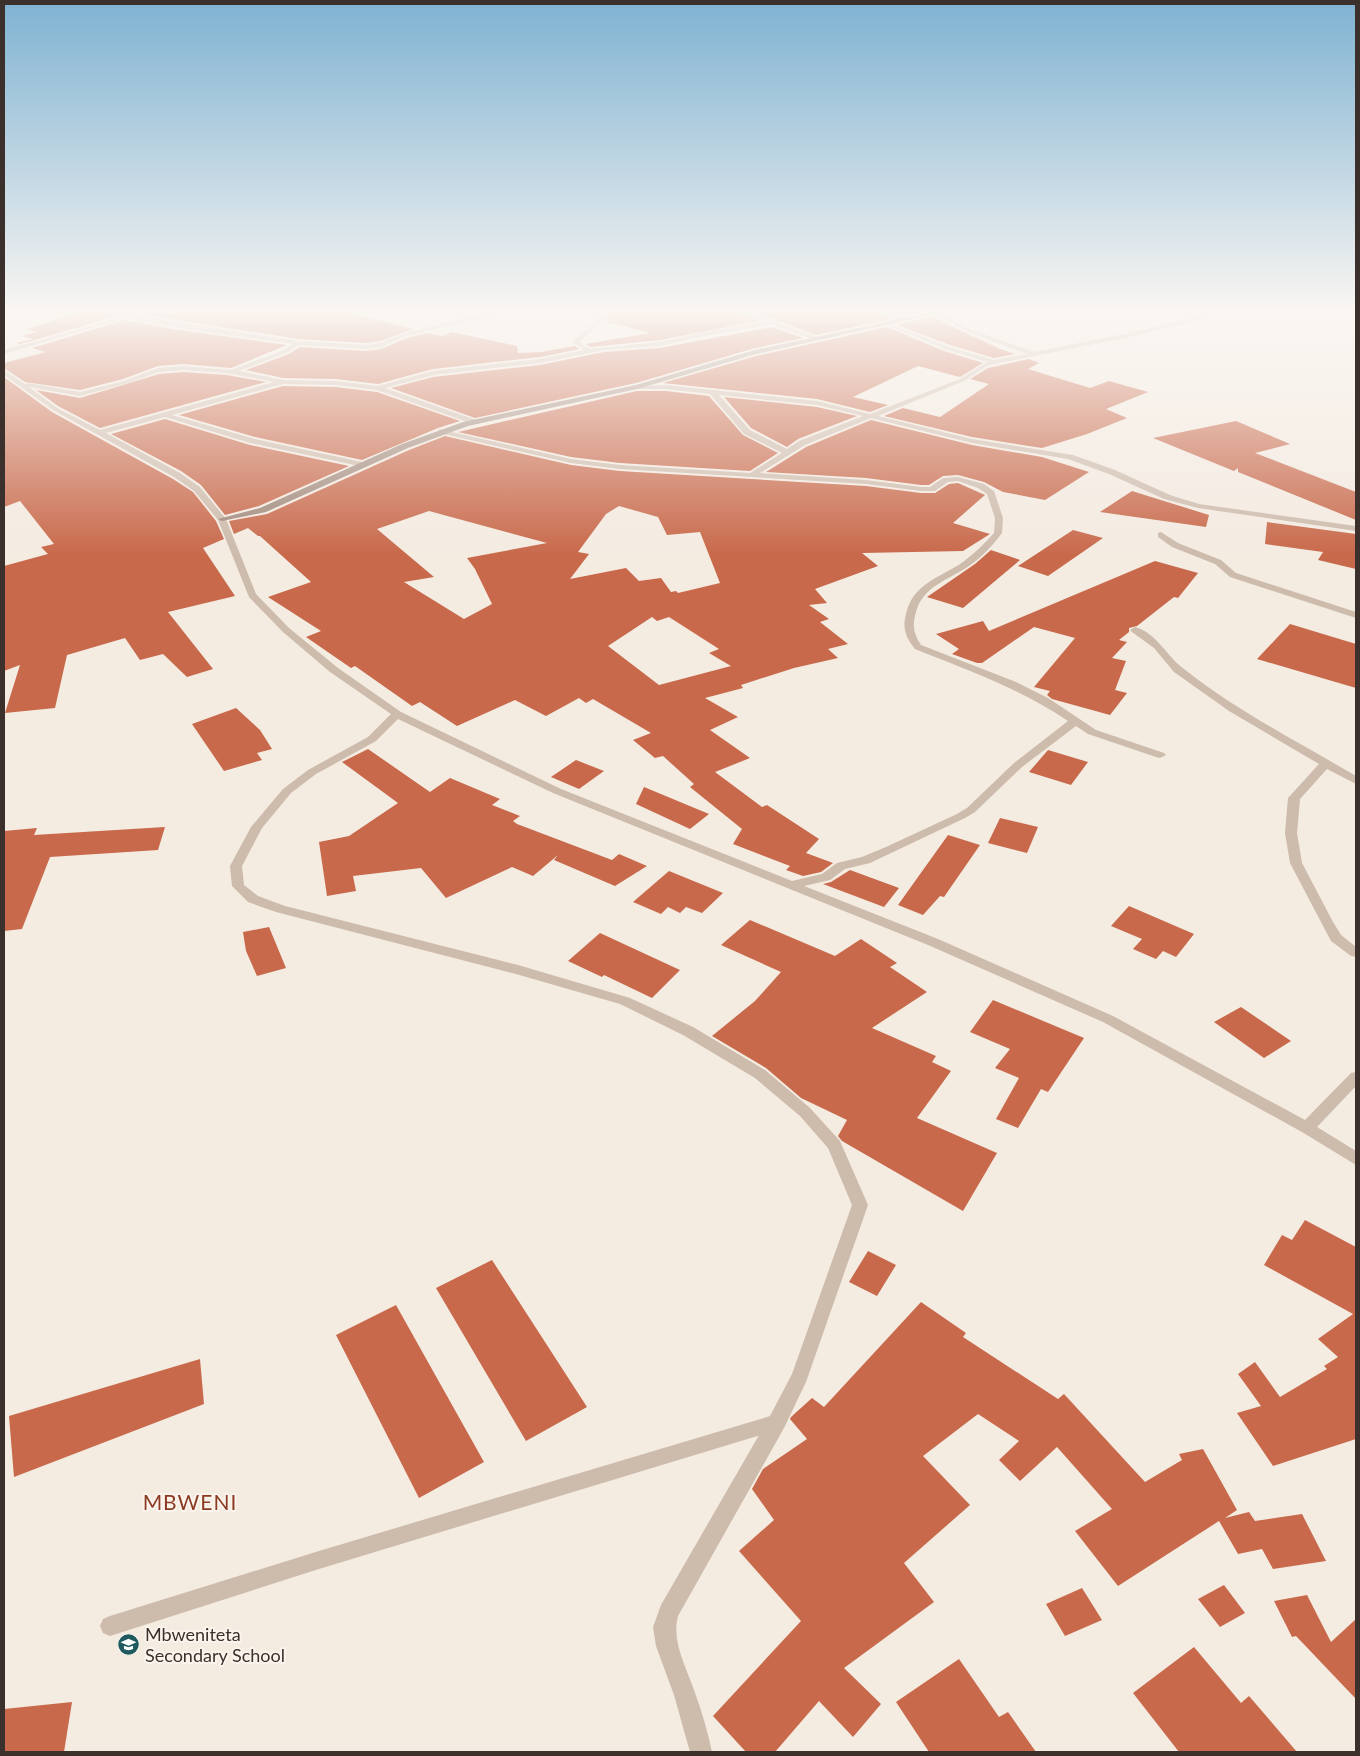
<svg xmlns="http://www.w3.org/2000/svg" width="1360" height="1756" font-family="Lato,sans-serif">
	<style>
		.building { fill: #c8694b; fill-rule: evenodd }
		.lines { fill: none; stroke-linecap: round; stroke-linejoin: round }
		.lane { fill: #cdbbac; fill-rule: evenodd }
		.street { fill: #cdbbac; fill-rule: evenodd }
		.secondary { fill: #a18a7d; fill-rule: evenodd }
		.labels { text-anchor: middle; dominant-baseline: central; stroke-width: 4; stroke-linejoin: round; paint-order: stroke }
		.near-poi-label { font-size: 18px; fill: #3b302b; stroke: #fbf5ee; text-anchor: start }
		.near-quarter-label { font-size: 21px; letter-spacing: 1px; fill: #8c3b22; stroke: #fbf5ee }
	</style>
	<rect width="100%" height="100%" fill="#f4ebe1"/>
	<path class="building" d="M92,309h41l-36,13 -77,22 -3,-1 16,-4 -11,-3 15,-4 -11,-3z
		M149,309h182l82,20 -33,12 -14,2 -68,-4 -159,-25z
		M610,309h29l24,5 18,-5h47l30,12 -98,19 -70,7 -4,-3 65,-11 -44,-11z
		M745,309h121l26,10 -76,16z
		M883,309h32l7,3 -18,4z
		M932,317l68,32 15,5 -21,4 -44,-13 -53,-20z
		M125,320l47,9 115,16 -56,23 -48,-4 -25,2 -35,13 -43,11 -55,-8 -21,-14v-5l42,-11 -14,-4z
		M772,327l31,11 -48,10 -119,35 -161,35 -84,-30 42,-11 107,-12 64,-13 56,-4z
		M887,327l57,24 39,12 -23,14 -42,-11 -65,31 35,8 -18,7 -53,-13 -154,-16 93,-27z
		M452,332l65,14 1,7 24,-1 33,-6 4,3 -39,8 -107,12 -55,15 -42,-5 -53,-1 -37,-8 43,-16 11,-7 66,4 15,-2 26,-11 21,-5 14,3z
		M1029,359l10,4 -11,6 62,19 19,-7 39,11 -42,17 21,9 -40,16 -45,14 -70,-11 -88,-21 19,-8 37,9 49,-33 -19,-5 18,-11z
		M183,372l44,3 39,7 -166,46 -42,-22 -22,-16 44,8 79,-24z
		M4,377l48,35 121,67 20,13 23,29 8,18 -21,9 32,48 -67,16 45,57 -26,8 -24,-23 -23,6 -15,-22 -58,17 -12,53 -50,5 15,-48 -16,6v-105l44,-12 -7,-7 13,-3 -34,-43 -16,6z
		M283,386l53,1 41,5 83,29 -22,7 -76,32 -107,-23 -76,-22z
		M637,391h29l43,5 34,39 35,18 -28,18 -130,-8 -49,-6 -113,-25z
		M724,397l93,10 40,9 -59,23 -11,8 -36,-19z
		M165,419l85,26 99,21 -90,40 -34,9 -24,-30 -20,-14 -70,-37z
		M871,420l101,25 70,12 47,15 -44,28 -42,-8 -19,-10 -26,-7 -15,1 -14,9h-8l-55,-7 -100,-6 40,-25z
		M1236,421l54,23 -35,9 101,39v28l-118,-48v-4l-4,3 -81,-33z
		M445,436l126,29 49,6 246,15 55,7h14l14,-9 9,-1 27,12 -32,28 37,11 -27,17 -101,2 16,13 -63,23 12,14 -18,2 20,14 -9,3 28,22 -20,5 10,9 -44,10 -53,17 2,3 -38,10 33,19 -28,13 40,28 -35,14 47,35 5,-2 52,34 -13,14 27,10 -12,9 -18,4 -17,-6 4,-4 -57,-22 9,-15 -52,-42 4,-3 -31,-28 -8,2 -22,-18 18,-7 -58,-34 -7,4 -7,-5 -33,18 -31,-16 -58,26 -37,-24 -8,4 -57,-40 -4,2 -45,-31 15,-6 -53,-34 43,-15 -51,-46h-2l-10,-8 -14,6 -5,-13 38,-7 142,-64zM619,506l39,11 9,18 33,-3 20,51 -42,10 -2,-2 -5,1 -10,-14 -22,3 -13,-13 -56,11 19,-25 -11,-2 28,-38zM429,511l118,32 -80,15 8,11 17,35 -28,15 -60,-37 30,-5 -57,-48zM652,617l5,4 12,-4 50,32 -10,4 22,13 -72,19 -51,-39z
		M1132,491l77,24 -3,12 -106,-15z
		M1267,522l89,12v35l-38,-9 5,-8 -58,-8z
		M1073,530l30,8 -55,38 -30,-10z
		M991,550l29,10 -57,48 -36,-11 48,-33z
		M1155,561l43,12 -20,25 -4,-1 -37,29 -8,2v4l-10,8 8,2 -15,16 14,3 -11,29 12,3 -17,22 -58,-16 -5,-4 3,-4 -16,-4 41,-49 -41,-11 -52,36h-5l-25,-9 7,-5 -23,-15 47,-13 6,10z
		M1290,624l66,20v44l-99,-29z
		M236,708l24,22 12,19 -15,4 5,7 -38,11 -32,-47z
		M368,749l62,43 20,-14 50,21 -8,6 28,11 -7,5 4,3 95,36 7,-6 28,12 -32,20 -61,-26 4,-5 -25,21 -21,-9 -66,31 -25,-30 -68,8 3,15 -29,5 -8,-54 30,-6 49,-33 -56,-41z
		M1048,750l40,12 -17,23 -42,-13z
		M576,760l28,11 -25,18 -28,-12z
		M644,787l65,27 -19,15 -54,-25z
		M1000,818l38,9 -11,26 -39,-10z
		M165,827l-7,23 -108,7 -28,72 -18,2v-100l33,-3 -3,7z
		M948,835l32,10 -36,52 -4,-1 -17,19 -25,-10z
		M850,870l49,18 -15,19 -61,-23 8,-2z
		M669,871l54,22 -21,20 -16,-6 -6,6 -12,-6 -7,7 -28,-12z
		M1129,906l65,28 -18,23 -13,-6 -7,8 -23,-10 9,-10 -31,-13z
		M750,920l85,36 26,-17 36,24 -7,4 37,25 -55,36 64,28 -4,6 19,9 -34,47 80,35 -34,58 -121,-70 -4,-5 9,-16 -46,-22 -35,-30 -54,-32 43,-35 26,-29 -60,-27z
		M269,927l17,41 -29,8 -11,-25 -3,-19z
		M600,933l80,37 -28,28 -48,-23 -2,2 -34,-16z
		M993,1000l91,38 -36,54 -7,-3 -23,39 -22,-9 23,-41 -24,-10 15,-19 -40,-17z
		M1241,1007l50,34 -27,17 -50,-36z
		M1305,1220l51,27v192l-83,27 -36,-53 24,-7 -23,-32 17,-12 25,35 47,-28 -3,-3 14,-9 -20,-18 35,-25 -89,-49 18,-30 10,5z
		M868,1251l28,14 -19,31 -28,-14z
		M492,1260l95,147 -61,34 -90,-153z
		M921,1302l45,31 -3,4 95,62 6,-5 81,88 37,-22 -3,-6 24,-5 34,61 -12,8 24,-6 6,9 47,-7 24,47 -53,8 -11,-20 -24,5 -19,-33 -101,65 -43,-55 37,-22 -55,-62 -37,34 -21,-21 20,-19 -41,-27 -55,42 47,49 -66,58 30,39 -90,66 37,36 -28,33 -34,-36 -44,51h-29l-33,-36 88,-95 -62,-70 35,-31 -22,-31 11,-20 44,-30 -17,-20 1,-2 21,-19 12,9z
		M396,1305l88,157 -65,36 -83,-163z
		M200,1359l4,45 -190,73 -5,-61z
		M1224,1585l21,28 -25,14 -22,-28z
		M1082,1588l20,32 -37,16 -19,-32z
		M1307,1595l24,47 25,-23v80l-60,-63 -4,1 -18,-36z
		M1194,1647l47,56 8,-7 48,56h-118l-46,-59z
		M959,1659l40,58 9,-5 28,40h-107l-33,-50z
		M72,1702l-8,50h-60v-43z"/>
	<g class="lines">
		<path class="lane" d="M777,1414l6,2 3,6 -3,6 -6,2 -458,139 -209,67 -7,-3 -3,-7 3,-7 7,-3 209,-65z"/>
		<path class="street" d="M138,309h9l-15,6 166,26 68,4 14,-2 22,-9 96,-25h9l-29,10 -72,17 -25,11 -15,2 -67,-4 -11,7 -49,19 44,9 53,1 42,5 55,-15 107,-12 44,-9 -12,-8 29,-25 -11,-8c7,0 14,1 17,8l-28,25 11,7 70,-7 50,-11 55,-9 -35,-13h9l80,29v2h-4l-43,-15 -62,10 -50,11 -56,4 -64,13 -107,12 -48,13 91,32 1,2 -4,2 -96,-34 -41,-5 -53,-1 -111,31 83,24 112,24 1,2 -4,2 -114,-24 -85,-26 -59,16 74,40 20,14 26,32 30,75 33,34 49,40 63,44 160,77 231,92 30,-7 15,-11 25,-6 24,-10 71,-33 10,-6 47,-45 54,-42c-47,-32 -100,-51 -153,-72 -9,-11 -13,-21 -9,-35 7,-31 34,-36 57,-52 12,-9 22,-19 31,-29l1,-15 -8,-24 -9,-6 -20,-7 -10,1 -13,9h-14l-55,-7 -246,-15 -49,-6 -132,-30v-4l132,30 49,6 130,8 32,-20 -38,-19 -34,-40 -44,-5h-29l-2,-1v-2l31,-1 151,16 53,13 90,-35 27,-17 -42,-13 -60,-25v-2l64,25 45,13 33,-6 -59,-22 -35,-18v-2h4l35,18 62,22 100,-20 70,-17 2,3 -72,18 -139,28 -8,2 -23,15 -86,35 94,23 101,16 42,15 55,25 29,9 157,22v5l-158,-23 -34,-9 -55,-25 -41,-15 -96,-16 -101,-25 -66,27 -45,28 106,7 55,7h9l13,-9 15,-1 26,7 10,7 9,27 -1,15c-9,12 -20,24 -33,33 -22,15 -48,20 -54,50 -3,11 0,20 6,29l95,37 32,16 48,32 68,23 2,2 -6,3 -4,-1 -68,-23 -12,-8 -54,41 -47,45 -10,6 -95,45 -25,6 -15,11 -26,6 134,53 175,77 192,104 46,-47 5,-1v14l-39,41 39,24v14l-54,-33 -199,-110 -175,-77 -375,-152 -155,-74 -22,22 -60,33 -25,19 -29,35 -20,38 2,19 14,11 27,10 233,59 112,33 63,29 72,43 45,38 30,33 28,64 -62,177 -22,46 -106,188c-7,26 9,52 17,77 7,19 13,40 17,59h-22l-16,-57 -18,-49 -3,-19 8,-22 109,-189 22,-42 60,-169 -24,-57 -28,-32 -45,-38 -72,-43 -63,-31 -104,-30 -240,-62 -28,-10 -16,-16 -2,-20 21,-39 32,-38 25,-19 60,-33 23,-23 -61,-42 -47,-40 -34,-35 -31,-77 -24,-29 -20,-14 -121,-67 -49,-35v-5l21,14 3,-1 52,9 44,-11 34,-13 25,-2 48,4 53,-20 8,-6 -120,-17 -47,-9 -121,36v-4l94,-26zM183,370l44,3 47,9 -174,48 -43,-22 -28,-21 51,9 48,-13 31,-11zM719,395l98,10 46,11 -64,25 -12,8 -37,-19z
			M868,309h9l29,10 -5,1z
			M1161,532l17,11 43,17 15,13 120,39v6l-126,-41 -15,-13 -43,-17 -14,-10v-4z
			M1135,627c22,6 32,30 49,42 53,42 114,73 172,107v8l-29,-15 -27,30 -3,34 5,30 31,59 8,13 15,12v10l-5,-1 -20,-15 -41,-78 -5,-30 3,-35 31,-34 -90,-53 -55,-39 -20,-24 -22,-16 -2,-2z"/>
		<path class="secondary" d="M947,309h11l-202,45 -119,35 -169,37 -60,22 -142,64 -44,9 -4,-2 42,-11 142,-64 61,-22 173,-37 119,-35z"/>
	</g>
	<linearGradient id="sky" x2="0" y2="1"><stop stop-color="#7eb2d2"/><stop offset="0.56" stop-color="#faf6f2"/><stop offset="1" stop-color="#faf6f2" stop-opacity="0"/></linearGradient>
	<rect width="1360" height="555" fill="url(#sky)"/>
	<defs>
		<symbol id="school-disc" viewBox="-11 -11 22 22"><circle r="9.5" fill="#1f5a5e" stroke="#fbf5ee"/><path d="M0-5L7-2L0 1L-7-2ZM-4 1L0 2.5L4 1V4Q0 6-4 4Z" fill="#fff"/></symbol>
	</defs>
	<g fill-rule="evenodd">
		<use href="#school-disc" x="116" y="1632" width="25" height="25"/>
	</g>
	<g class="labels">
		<g class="near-poi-label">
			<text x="145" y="1634">Mbweniteta<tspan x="145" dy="21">Secondary School</tspan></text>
		</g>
		<g class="near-quarter-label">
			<text x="190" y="1501">MBWENI</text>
		</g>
	</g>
	<rect width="1360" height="1756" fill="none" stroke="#3b302b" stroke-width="10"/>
</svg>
